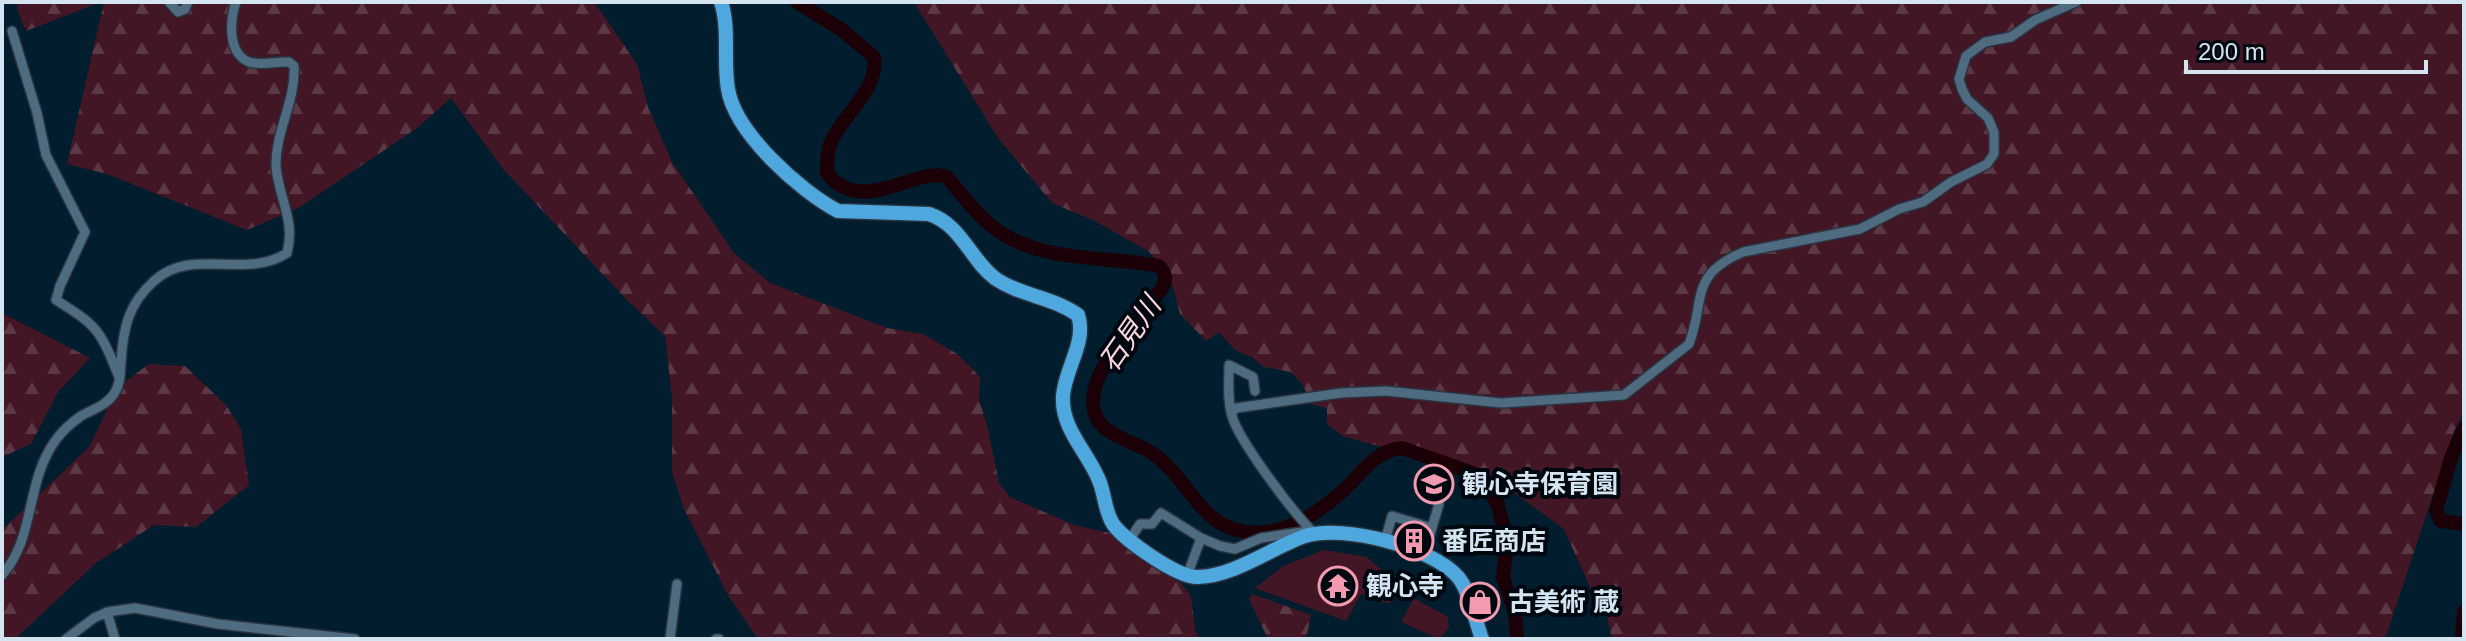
<svg xmlns="http://www.w3.org/2000/svg" width="2466" height="641" font-family="Arial,'Noto Sans JP',sans-serif">
	<style>
		.green { fill: #421624 }
		.forest { fill: url(#forest-firs) }
		.lines { fill: none; stroke-linecap: round; stroke-linejoin: round }
		.river { stroke: #1c0007; stroke-width: 14 }
		.minor-casing { stroke: #2a3342; stroke-width: 12 }
		.highway-casing { stroke: #2a3342; stroke-width: 17 }
		.minor { stroke: #4e6b7f; stroke-width: 9 }
		.highway { stroke: #4ea7dd; stroke-width: 14 }
		.labels { text-anchor: middle; dominant-baseline: central; stroke-width: 8; stroke-linejoin: round; paint-order: stroke }
		.poi-label { font-size: 26px; font-weight: bold; fill: #d4e4f0; stroke: #01070e; text-anchor: start }
		.water-label { font-size: 28px; font-style: italic; fill: #fdd7df; stroke: #01070e }
	</style>
	<defs>
		<pattern id="forest-firs" width="22" height="20" patternUnits="userSpaceOnUse" patternTransform="scale(2)"><rect width="22" height="20" fill="#421624"/><path d="M5 1l3.5 6h-7zM16 11l3.5 6h-7z" fill="#5c3844"/></pattern>
	</defs>
	<rect width="100%" height="100%" fill="#021e2e"/>
	<path class="green" d="M1324,550l43,7 29,26 -6,21 -29,-10 -15,27 -91,-33 28,-22z
		M1414,598l34,19 1,11 -10,11 -38,-17z"/>
	<path class="forest" d="M18,2h83l-75,29 -9,-22z
		M104,2h490l43,62 11,43 24,55 62,91 36,30 117,45 36,6 36,21 21,22 -1,22 9,30 11,54 11,14 64,28 40,9 62,43 15,19 4,34 4,9h-441l-29,-42 -45,-88 -12,-37v-74l-7,-62 -38,-36 -124,-131 -52,-71 -34,30 -117,79 -53,23 -140,-56 -40,-10z
		M914,2h1550v410l-10,19 -69,208h-773l-6,-26 -17,-28 -25,-56 -67,-49 -154,-44 -16,-12v-16l-16,-4 -8,-19 -12,-13 -27,-5 -12,-10 -17,-7 -16,-18 -13,9 -26,-27 -10,-39 -22,-24 -55,-31 -41,-17 -54,-65z
		M2,313l88,45 -32,34 -27,52 -29,13z
		M149,364l36,2 41,39 15,24 8,56 -53,42 -42,-2 -58,38 -81,76h-13v-109l87,-83 29,-60z
		M1252,594l59,21 -5,24h-38l-19,-40z"/>
	<g class="lines">
		<path class="river" d="M797,2l45,28 32,27c6,34 -36,60 -45,91 -2,8 -2,17 -2,25 34,45 91,-8 120,4 13,15 26,33 41,46 47,41 114,32 171,43 7,8 8,13 3,22 -21,30 -67,73 -69,112 -1,36 37,38 59,53 42,28 49,86 114,79 29,-3 58,-24 79,-43 18,-17 31,-39 57,-41l71,25 9,6 16,26 9,37 -4,36 12,35 2,26
			M2464,428l-13,30 -15,53 5,10 23,3
			M2462,639l2,-27"/>
		<defs>
			<path id="minor" d="M169,2l9,10 7,-3 3,-7
				M12,31l25,82 9,42 39,77 -25,54 -4,14c43,27 44,30 63,77
				M1255,391l-2,-14 -24,-12c0,17 -2,34 3,51 7,25 62,98 83,118
				M1231,413l5,-5 105,-15 45,-2 115,12 123,-8 65,-51c17,-44 -1,-68 54,-92l117,-23 39,-20 24,-7 28,-20 36,-18 7,-10v-22l-6,-14 -21,-19 -5,-10 -3,-10 7,-23 19,-14 26,-5 24,-17 41,-18
				M1130,539l10,-15h12l9,-11 40,25 19,8 15,3 26,-11 47,-7
				M1385,541l7,-25 40,12
				M1424,555l15,-51
				M2,575c34,-38 23,-92 53,-134 7,-10 16,-18 26,-25 12,-7 27,-11 34,-24 6,-9 5,-20 6,-30 2,-33 7,-58 33,-81 38,-35 92,-1 133,-28 9,-32 -9,-57 -11,-87 -1,-34 20,-65 18,-100l-5,-4c-12,-1 -29,4 -40,0 -22,-9 -19,-42 -13,-60
				M1187,576l14,-38
				M107,612l8,27
				M66,639l28,-21 13,-6 28,-4 83,16 137,15
				M670,639l7,-55
				M716,639h3"/>
			<path id="highway" d="M721,2c9,27 2,59 7,87 7,44 72,102 110,122l91,3c33,11 41,46 67,65 25,17 57,18 82,36 9,27 -13,53 -15,81 -2,32 23,54 35,82 7,14 6,32 15,46 11,16 65,54 85,53 37,-1 73,-29 107,-41 38,-12 127,11 153,41 11,12 18,46 24,62"/>
		</defs>
		<use href="#minor" class="minor-casing"/>
		<use href="#highway" class="highway-casing"/>
		<use href="#minor" class="minor"/>
		<use href="#highway" class="highway"/>
	</g>
	<defs>
		<symbol id="school-ring" viewBox="-11 -11 22 22"><circle r="9.5" fill="#01070e" stroke="#f29ab0" stroke-width="1.5"/><path d="M0-5L7-2L0 1L-7-2ZM-4 1L0 2.5L4 1V4Q0 6-4 4Z" fill="#f29ab0"/></symbol>
		<symbol id="building-ring" viewBox="-11 -11 22 22"><circle r="9.5" fill="#01070e" stroke="#f29ab0" stroke-width="1.5"/><path d="M-4-6H4V6H1V3H-1V6H-4ZM-2.5-4.3h1.7v1.8h-1.7ZM.8-4.3h1.7v1.8H.8ZM-2.5-1h1.7V.8h-1.7ZM.8-1h1.7V.8H.8Z" fill="#f29ab0"/></symbol>
		<symbol id="temple-ring" viewBox="-11 -11 22 22"><circle r="9.5" fill="#01070e" stroke="#f29ab0" stroke-width="1.5"/><path d="M0-6L5-2H3V0L6.5 2.5H4V6H1.5V3h-3V6H-4V2.5H-6.5L-3 0V-2H-5Z" fill="#f29ab0"/></symbol>
		<symbol id="shop-ring" viewBox="-11 -11 22 22"><circle r="9.5" fill="#01070e" stroke="#f29ab0" stroke-width="1.5"/><path d="M-5-2.5h2.3a2.7 3.5 0 0 1 5.4 0H5L5.5 6h-11ZM-1.5-2.5h3a1.5 2.3 0 0 0-3 0Z" fill="#f29ab0"/></symbol>
	</defs>
	<g fill-rule="evenodd">
		<use href="#school-ring" x="1412" y="462" width="44" height="44"/>
		<use href="#building-ring" x="1392" y="519" width="44" height="44"/>
		<use href="#temple-ring" x="1316" y="564" width="44" height="44"/>
		<use href="#shop-ring" x="1458" y="580" width="44" height="44"/>
	</g>
	<g class="labels">
		<g class="poi-label">
			<text x="1462" y="484">観心寺保育園</text>
			<text x="1442" y="541">番匠商店</text>
			<text x="1366" y="586">観心寺</text>
			<text x="1508" y="602">古美術 蔵</text>
		</g>
		<g class="water-label">
			<text transform="translate(1130 334) rotate(-55)">石見川</text>
		</g>
	</g>
	<rect width="2466" height="641" fill="none" stroke="#d4e4f0" stroke-width="8"/>
	<path d="M2186 60v12h240v-12" fill="none" stroke="#d4e4f0" stroke-width="4"/>
	<text x="2198" y="60" font-size="24" fill="#d4e4f0" stroke="#01070e" stroke-width="6" paint-order="stroke">200 m</text>
</svg>
